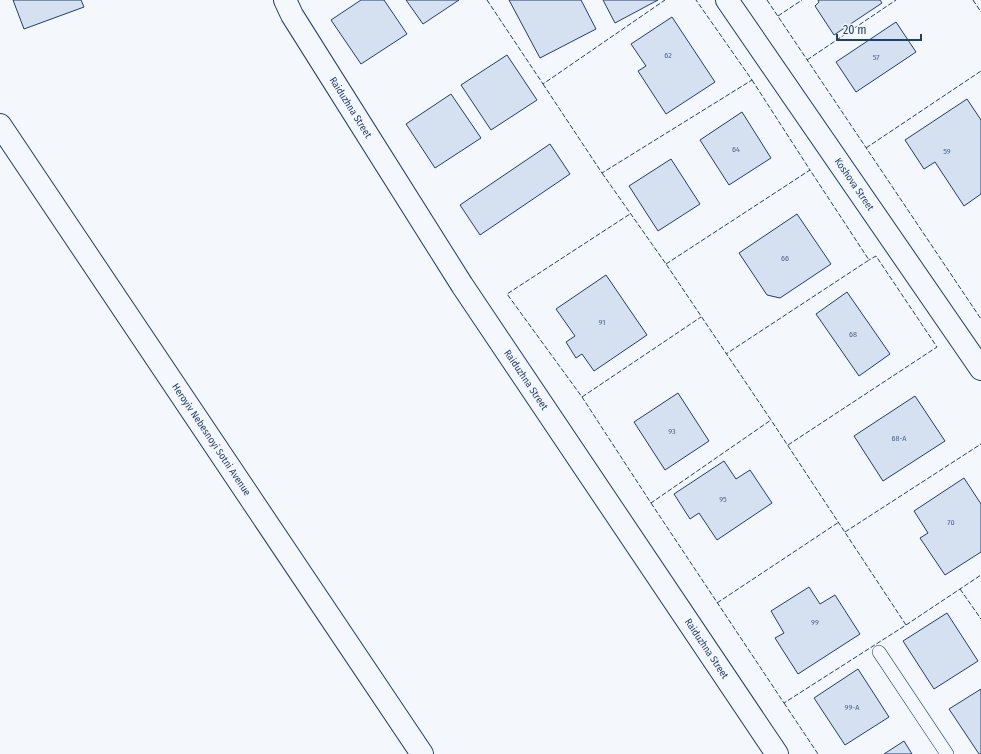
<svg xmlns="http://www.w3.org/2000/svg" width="981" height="754" font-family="'Fira Sans Condensed',sans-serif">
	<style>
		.building { fill: #d5e0f0; stroke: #1d3f73 }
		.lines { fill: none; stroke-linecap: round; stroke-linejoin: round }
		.service-casing { stroke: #1d3f73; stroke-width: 14 }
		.minor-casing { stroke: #1d3f73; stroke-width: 24 }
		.tertiary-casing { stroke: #1d3f73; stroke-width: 24 }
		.service { stroke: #f4f7fb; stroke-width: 13 }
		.minor { stroke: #f4f7fb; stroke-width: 22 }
		.tertiary { stroke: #f4f7fb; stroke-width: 22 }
		.fence { stroke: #1d3f73; stroke-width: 1; stroke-dasharray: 5 2; stroke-linecap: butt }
		.labels { text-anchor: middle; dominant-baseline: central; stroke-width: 3; stroke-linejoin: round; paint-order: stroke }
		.number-label { font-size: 8px; fill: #4b6792 }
		.street-label { font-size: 10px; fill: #1d3f73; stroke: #f4f7fb }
	</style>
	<rect width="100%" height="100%" fill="#f4f7fb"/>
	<path class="building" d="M13,0h68l3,7 -60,22z
		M361,0h23l23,34 -46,30 -30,-44z
		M406,0h53l-36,24z
		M509,0h72l15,29 -56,29z
		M603,0h55l-43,23z
		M818,0h62l2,3 -48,32 -19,-29 4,-4z
		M672,17l43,65 -49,32 -28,-43 8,-5 -15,-22z
		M896,22l20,30 -60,40 -20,-30z
		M507,55l30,45 -46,30 -30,-45z
		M451,94l30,44 -46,30 -29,-44z
		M967,99l14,21v74l-17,12 -29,-44 -11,7 -19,-29z
		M742,112l29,46 -42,27 -29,-45z
		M550,144l20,30 -90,61 -20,-30z
		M671,159l29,45 -42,27 -29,-45z
		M797,214l34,50 -51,34 -13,-3 -28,-42z
		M606,275l41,60 -53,36 -12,-17 -6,4 -10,-16 9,-6 -19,-27z
		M847,292l43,62 -31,22 -43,-62z
		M678,393l31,48 -44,29 -31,-48z
		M915,396l30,45 -62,40 -29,-45z
		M724,461l12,18 14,-9 22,33 -55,37 -18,-27 -9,6 -16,-25z
		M964,478l17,26v48l-36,23 -25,-37 8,-5 -14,-22z
		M809,587l11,17 15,-9 25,39 -62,40 -23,-36 9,-5 -13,-22z
		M947,613l31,48 -44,28 -31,-48z
		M858,669l31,48 -44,28 -31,-47z
		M981,689v65h-2l-30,-45z
		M904,741l8,13h-28z"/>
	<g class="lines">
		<defs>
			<path id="service" d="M879,652l68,102"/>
			<g id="minor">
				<path id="s1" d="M285,0l7,15 170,270 315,469"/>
				<path id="s2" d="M727,0l254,369"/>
			</g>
			<g id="tertiary">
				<path id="s3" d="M0,125l422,629"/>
			</g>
		</defs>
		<use href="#service" class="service-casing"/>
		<use href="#minor" class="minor-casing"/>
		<use href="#tertiary" class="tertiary-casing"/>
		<use href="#service" class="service"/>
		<use href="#minor" class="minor"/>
		<use href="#tertiary" class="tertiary"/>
		<path class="fence" d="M487,0l56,84 122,-84
			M767,0l214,319
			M973,0l8,12
			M778,16l24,-16
			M807,60l89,-60
			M752,80l58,90
			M543,84l59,89 150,-93 -56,-80
			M866,148l115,-77
			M602,173l64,91 105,156 -120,83 -69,-106 -75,-103 123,-80
			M666,264l144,-94 59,90 -143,94
			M582,397l119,-80
			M788,445l149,-98 -61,-91 -7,4
			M651,503l133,200 122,-78 -135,-205
			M845,532l136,-88
			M960,589l21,30
			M717,603l122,-81
			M906,625l75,-50
			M784,703l34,51"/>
	</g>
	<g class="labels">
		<g class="number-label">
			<text x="668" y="55">62</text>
			<text x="876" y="57">57</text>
			<text x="736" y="149">64</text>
			<text x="947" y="151">59</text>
			<text x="785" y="258">66</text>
			<text x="602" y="322">91</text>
			<text x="853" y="334">68</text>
			<text x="672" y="431">93</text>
			<text x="899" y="438">68-А</text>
			<text x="723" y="499">95</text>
			<text x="951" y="522">70</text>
			<text x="815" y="622">99</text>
			<text x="852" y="707">99-А</text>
		</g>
		<g class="street-label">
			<text stroke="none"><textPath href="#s1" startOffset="126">Raiduzhna Street</textPath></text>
			<text stroke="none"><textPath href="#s2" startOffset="224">Koshova Street</textPath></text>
			<text stroke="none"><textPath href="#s1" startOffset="450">Raiduzhna Street</textPath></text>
			<text stroke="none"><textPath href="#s3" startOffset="379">Heroyiv Nebesnoyi Sotni Avenue</textPath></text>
			<text stroke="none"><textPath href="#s1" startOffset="774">Raiduzhna Street</textPath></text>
		</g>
	</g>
	<path d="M837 34v6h84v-6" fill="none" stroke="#1d3f73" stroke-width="2"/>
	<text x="843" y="34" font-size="12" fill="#1d3f73" stroke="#f4f7fb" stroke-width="3" paint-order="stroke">20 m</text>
</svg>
